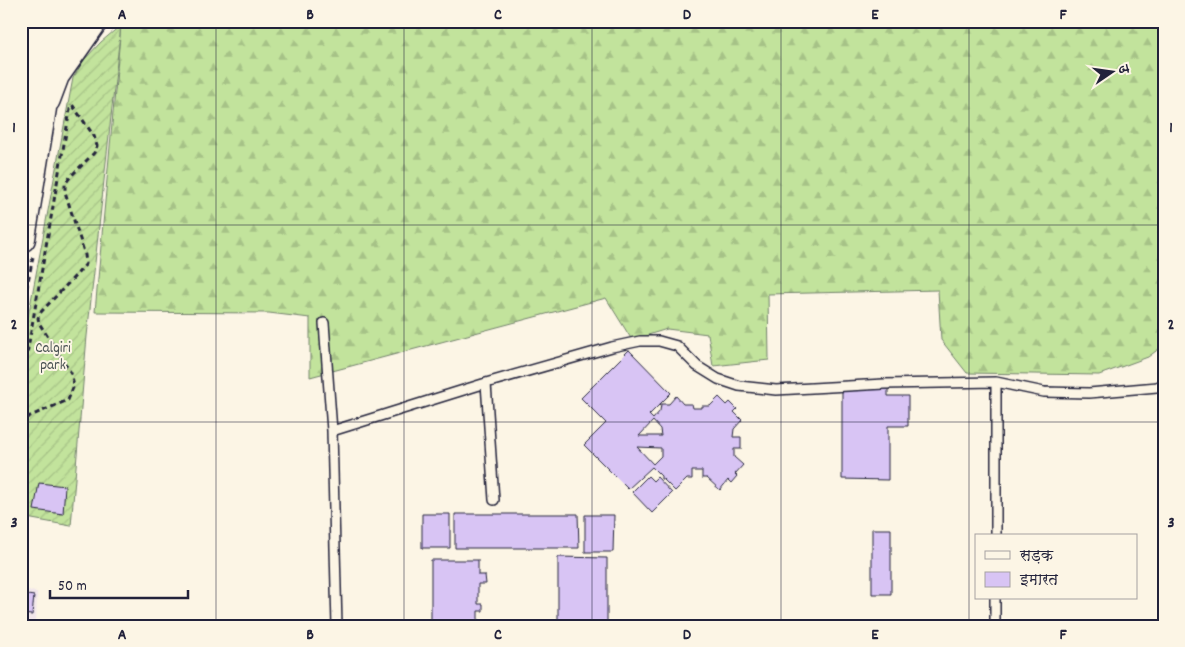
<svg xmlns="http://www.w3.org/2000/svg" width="1185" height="647" font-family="Dekko,'Playpen Sans Deva',sans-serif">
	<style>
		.built { fill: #f1e6ea }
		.forest { fill: url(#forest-firs); stroke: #72826c }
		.garden { fill: url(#garden-furrows); stroke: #72826c }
		.building { fill: #d8c4f4; stroke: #22223b; fill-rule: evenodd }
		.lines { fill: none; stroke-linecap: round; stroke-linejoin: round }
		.lane-casing { stroke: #22223b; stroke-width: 12 }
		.primary-casing { stroke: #22223b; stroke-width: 31 }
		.path { stroke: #22223b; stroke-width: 3; stroke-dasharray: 5 4; stroke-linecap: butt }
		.lane { stroke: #fcf5e5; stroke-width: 9 }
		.primary { stroke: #fcf5e5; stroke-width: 28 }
		.grid { fill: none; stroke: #22223b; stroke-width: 1; stroke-opacity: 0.55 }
		.labels { text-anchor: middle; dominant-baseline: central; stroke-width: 4; stroke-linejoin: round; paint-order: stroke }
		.park-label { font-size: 15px; fill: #4a5253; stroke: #fcf5e5 }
		.neatline { fill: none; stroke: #22223b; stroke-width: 2 }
		.grid-label { font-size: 16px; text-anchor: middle; font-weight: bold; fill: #22223b }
	</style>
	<defs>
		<pattern id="forest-firs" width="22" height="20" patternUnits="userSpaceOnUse" patternTransform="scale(1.25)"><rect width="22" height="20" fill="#c2e39c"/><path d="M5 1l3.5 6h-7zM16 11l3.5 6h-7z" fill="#a6c287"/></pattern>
		<pattern id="garden-furrows" width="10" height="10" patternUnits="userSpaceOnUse" patternTransform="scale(1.25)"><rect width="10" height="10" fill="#c2e39c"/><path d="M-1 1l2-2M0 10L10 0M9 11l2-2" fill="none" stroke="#a6c287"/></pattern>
	</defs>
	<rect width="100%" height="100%" fill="#fcf5e5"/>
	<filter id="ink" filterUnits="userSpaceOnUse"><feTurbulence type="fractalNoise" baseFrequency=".02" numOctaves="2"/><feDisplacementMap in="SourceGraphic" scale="10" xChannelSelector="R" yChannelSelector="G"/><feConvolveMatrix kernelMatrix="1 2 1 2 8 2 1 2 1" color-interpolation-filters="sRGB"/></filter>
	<g filter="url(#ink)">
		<path class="built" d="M21,590l16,2 -1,34h-15z"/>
		<path class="forest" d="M125,21h1039v324l-16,12 -49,18 -132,-2 -26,-33 -3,-50 -170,4 1,66 -56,6 -5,-32 -41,-5 -35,11 -26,-42 -296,79v-59l-41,-5 -174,-1 26,-287z"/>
		<path class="garden" d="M121,25l-34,311 -16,190 -50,-9v-163l52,-276 11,-18 17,-18z"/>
		<path class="building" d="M629,350l42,43 -22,22 4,4 7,-8 1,-7h8l7,-8 7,8h9l1,4h9v-2h8l9,-9 8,8 3,-3 7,7 -3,3 8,8 -8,9 -1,8h8v12h-7v8l9,8 -8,9 2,2 -6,7 -3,-3 -8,10 -13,-12h-5v-7h-10v8h-5l-12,12 -12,-12h-2v-3l-9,-9 -24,22 -44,-44 22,-22 -25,-25zM653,421l7,8 1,7h-22zM637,447l24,1v8l-8,8z
			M842,388h46v8h20v30h-20v54l-46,-1z
			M648,476l5,5 4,-4 15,16 -20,20 -20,-21z
			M39,483l26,3 -2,28 -29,-4z
			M422,514h28v34h-28z
			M455,514h123l1,34h-124z
			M585,515h29l-1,37h-28z
			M872,529h19v65h-19z
			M558,557l49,1v68h-49z
			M431,560h47v15h7l1,9h-8v20h5v7h-5v15h-47z
			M21,594l13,2 -2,19 -11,-1z"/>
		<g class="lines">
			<defs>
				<path id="lane" d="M324,323l8,108 5,195
					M486,383l8,117
					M332,431l154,-48 126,-36 28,-6h19l18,5 20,20 21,13 21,7 37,4 108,-6 112,-2 48,10 45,1 68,-6 7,-3
					M996,536v-154
					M995,626v-28"/>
				<path id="primary" d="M21,64l15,-6 5,-4 30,-33
					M46,99l9,-24 38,-54
					M21,238l21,-130 -1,-54 -3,-33"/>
			</defs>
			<use href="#lane" class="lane-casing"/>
			<use href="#primary" class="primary-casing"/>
			<path class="path" d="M21,315l12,-58
				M21,388l50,-284
				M21,425l7,-8 40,-17 6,-15 -3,-12 -32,-50 -1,-5 2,-5 38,-40 8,-9 -1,-9 -20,-63v-8l6,-8 23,-23 3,-7 -3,-10 -23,-33"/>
			<use href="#lane" class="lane"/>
			<use href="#primary" class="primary"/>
		</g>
	</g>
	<path class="grid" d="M216,21v605M404,21v605M592,21v605M781,21v605M969,21v605M21,225h1143M21,422h1143"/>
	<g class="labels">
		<g class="park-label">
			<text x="53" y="349">Calgiri<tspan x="53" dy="17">park</tspan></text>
		</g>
	</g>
	<rect width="1185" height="647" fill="none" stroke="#fcf5e5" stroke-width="55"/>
	<rect x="975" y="534" width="162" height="65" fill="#fcf5e5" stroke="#a5a1a1"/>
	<rect x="985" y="551" width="25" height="8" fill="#fcf5e5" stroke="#a5a1a1"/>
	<text x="1020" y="560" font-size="15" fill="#22223b">सड़क</text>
	<rect x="985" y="572" width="25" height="15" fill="#d8c4f4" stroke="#a5a1a1"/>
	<text x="1020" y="584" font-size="15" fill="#22223b">इमारत</text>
	<g transform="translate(1112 72) rotate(77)" stroke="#fcf5e5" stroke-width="4" paint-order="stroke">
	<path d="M0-4L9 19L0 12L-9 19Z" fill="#22223b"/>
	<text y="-8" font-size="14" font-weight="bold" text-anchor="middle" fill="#22223b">उ</text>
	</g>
	<path d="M50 590v8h138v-8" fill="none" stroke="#22223b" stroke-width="2.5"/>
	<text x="58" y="590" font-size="15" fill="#22223b" stroke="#fcf5e5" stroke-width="4" paint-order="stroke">50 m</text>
	<rect x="28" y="28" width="1130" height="592" class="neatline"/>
	<g class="grid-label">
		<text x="122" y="19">A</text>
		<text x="310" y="19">B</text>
		<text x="498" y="19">C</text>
		<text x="687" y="19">D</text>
		<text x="875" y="19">E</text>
		<text x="1063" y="19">F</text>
		<text x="14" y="132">1</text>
		<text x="1171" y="132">1</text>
		<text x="14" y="329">2</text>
		<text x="1171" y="329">2</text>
		<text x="14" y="527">3</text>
		<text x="1171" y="527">3</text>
		<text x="122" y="639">A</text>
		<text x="310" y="639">B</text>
		<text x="498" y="639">C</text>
		<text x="687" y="639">D</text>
		<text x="875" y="639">E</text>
		<text x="1063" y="639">F</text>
	</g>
</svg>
